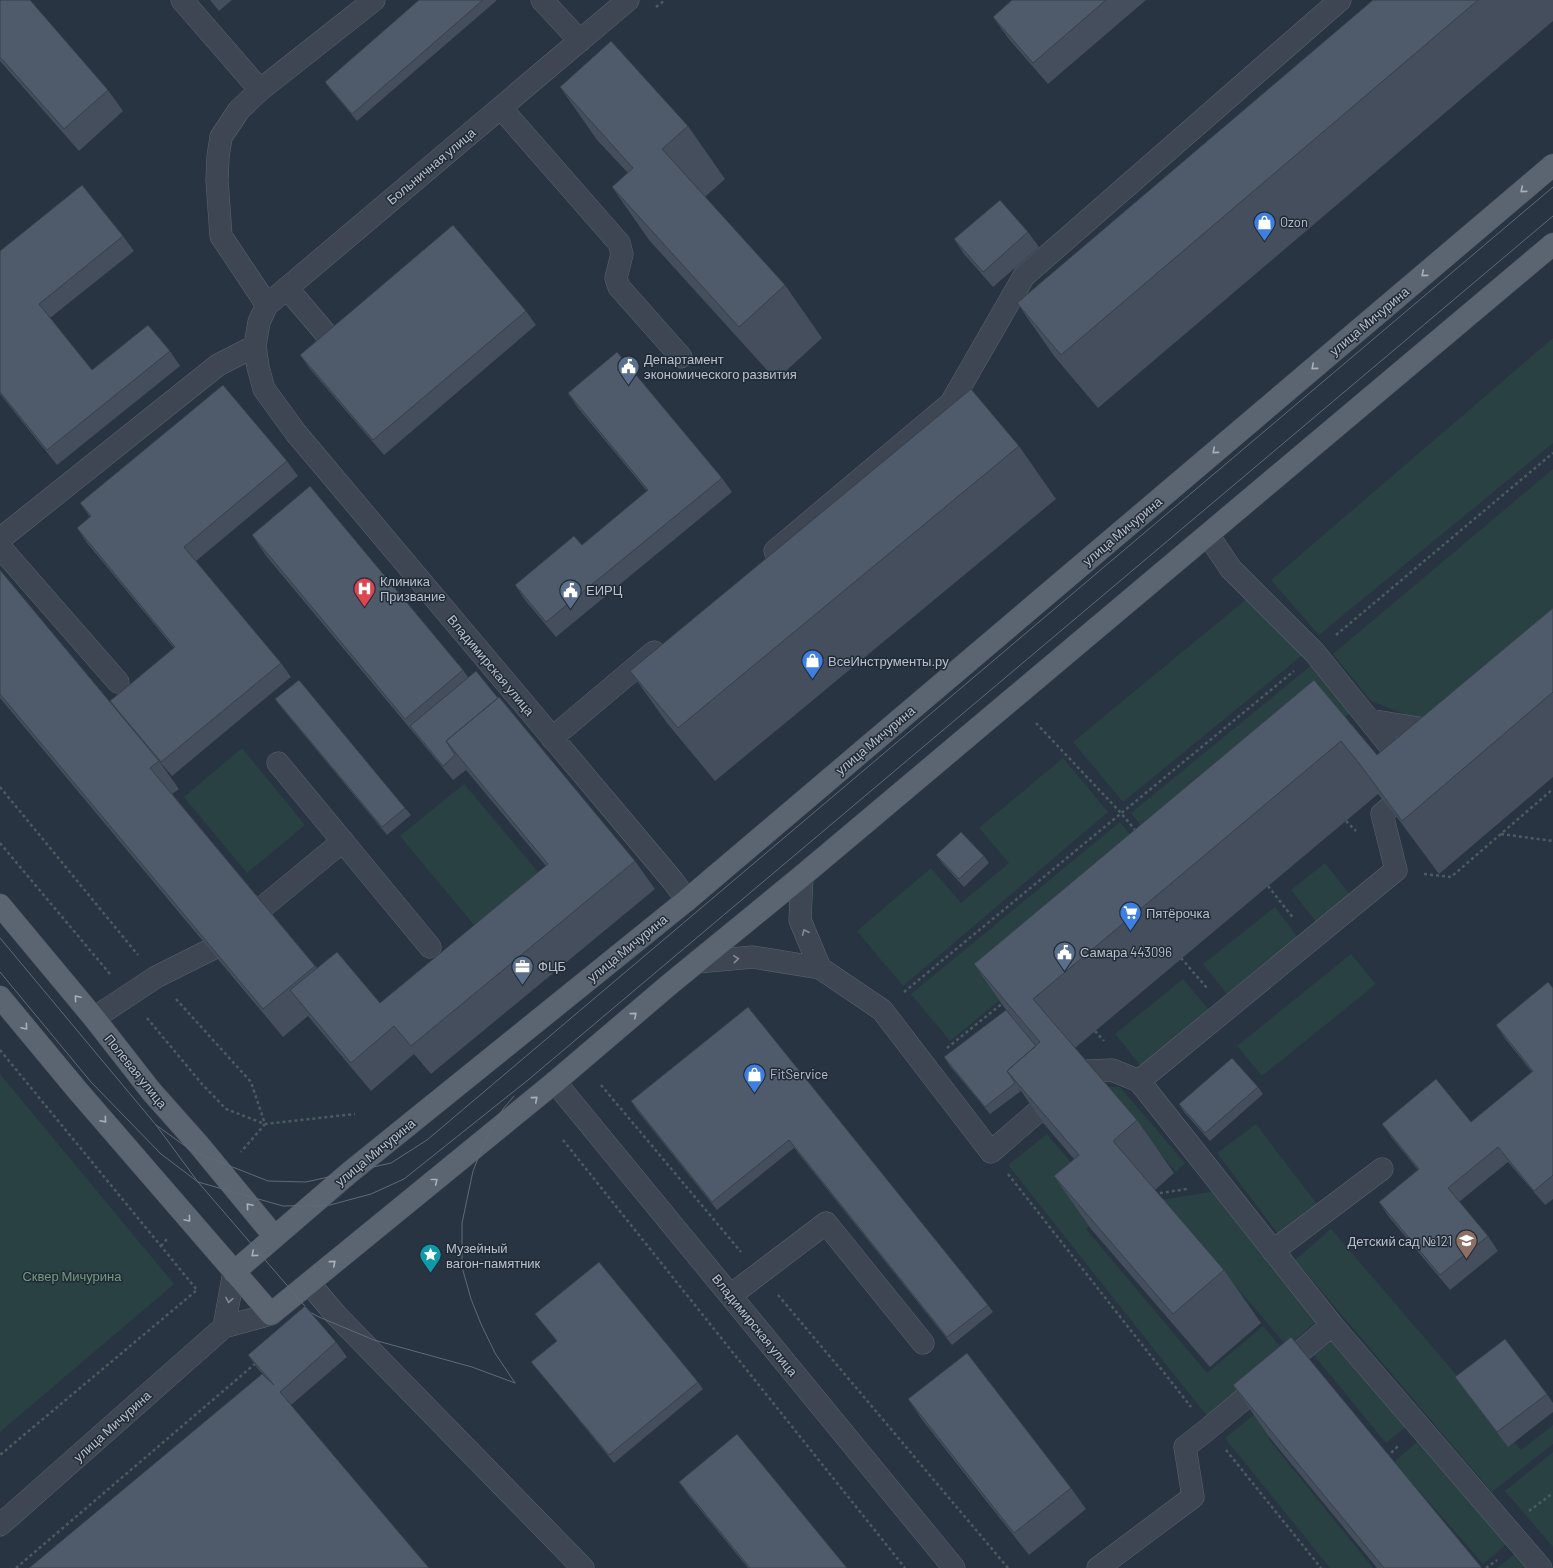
<svg xmlns="http://www.w3.org/2000/svg" width="1553" height="1568" font-family="Barlow,sans-serif">
	<style>
		.green { fill: #2a4143 }
		.lines { fill: none; stroke-linecap: round; stroke-linejoin: round }
		.minor-casing { stroke: #5b646f; stroke-width: 23 }
		.major-casing { stroke: #464f5b; stroke-width: 23 }
		.path { stroke: #495d60; stroke-width: 2.5; stroke-dasharray: 3 3; stroke-linecap: butt }
		.minor { stroke: #3d4652; stroke-width: 22 }
		.major { stroke: #5b6572; stroke-width: 22 }
		.tram { stroke: #5f6a79; stroke-width: 1 }
		.wall { fill: #444e5c }
		.building { fill: #4f5b6b; stroke: #37404b }
		.oneway { stroke: #a7afba }
		.oneway2 { stroke: #828a95 }
		.labels { text-anchor: middle; dominant-baseline: central; stroke-width: 3; stroke-linejoin: round; paint-order: stroke }
		.street-label { font-size: 13px; fill: #bac1cc; stroke: #212b38 }
		.poi-label { font-size: 13px; fill: #bac1cc; stroke: #212b38; text-anchor: start }
		.park-label { font-size: 13px; fill: #729c7b; stroke: #212b38 }
	</style>
	<rect width="100%" height="100%" fill="#283442"/>
	<path class="green" d="M1553,338v105l-234,192 -48,-55z
		M1553,469v147l-125,107 -57,-22 -38,-47z
		M1255,592l50,61 -182,149 -50,-60z
		M1314,663l39,48 -183,150 -39,-48z
		M242,748l63,77 -58,48 -63,-76z
		M1063,758l45,54 -205,174 -46,-55 74,-63 30,35 48,-40 -30,-35z
		M464,784l90,107 -64,53 -90,-108z
		M1120,822l39,47 -209,172 -39,-47z
		M1325,863l26,33 -34,27 -26,-33z
		M1275,907l27,36 -71,56 -28,-35z
		M1351,954l25,30 -114,92 -25,-30z
		M1183,979l31,37 -68,56 -31,-38z
		M0,1074l174,210 -174,148z
		M1104,1087h16l65,76 -9,9z
		M1256,1124l64,84 -39,30 -64,-85z
		M1047,1134l62,74 -23,21 121,144 56,-47 22,26 -78,64 -199,-251z
		M1215,1191l105,128 -33,27 -125,-146z
		M1331,1229l190,221 32,-25v19l-61,48 -197,-232z
		M1333,1337l74,89 -21,17 -74,-90z
		M1311,1369l16,19 -59,50 105,130h-43l-105,-130z
		M1419,1440l89,103 -25,21 -89,-102z
		M1553,1452v95l-48,-56z
		M1517,1552l14,16h-34z"/>
	<g class="lines">
		<defs>
			<path id="minor" d="M182,0l78,90
				M542,0l38,41
				M628,0l-361,305 -8,17 -4,24 3,21 6,22 32,44 377,448 14,19
				M501,108l118,135 3,11 -6,24 3,9 62,70
				M287,288l50,59
				M267,305l-46,-69 -4,-56 1,-23 3,-20 18,-27 21,-20 114,-90
				M1208,535l23,34 84,84 92,114
				M0,539l218,-174 37,-19
				M0,547l118,135
				M775,551l176,-148 73,-127 316,-276
				M1369,720l68,11 1,-2
				M552,738l102,-86
				M278,763l152,184
				M802,876l-2,44 20,48
				M263,907l80,-66
				M697,962l56,-5 67,11 62,42 109,142 67,-58
				M94,1018l62,-41 54,-27
				M1086,1071l26,-1 27,11 193,244 209,243
				M1139,1081l257,-211 -14,-56 7,-6
				M555,1082l399,486
				M1273,1251l109,-82
				M309,1283l27,32 247,253
				M731,1295l95,-72 97,120
				M224,1327l10,-55
				M0,1525l224,-198 47,-13
				M1098,1568l95,-71 -8,-50 23,-18 124,-104"/>
			<path id="major" d="M0,905l94,113 57,73 48,54 75,91
				M0,997l78,94 193,223 284,-232 115,-98 132,-108 751,-632
				M234,1272l115,-99 338,-273 866,-735"/>
		</defs>
		<use href="#minor" class="minor-casing"/>
		<use href="#major" class="major-casing"/>
		<path class="path" d="M656,7l9,-7
			M1336,635l217,-182
			M1036,723l85,90 15,18
			M0,787l138,168
			M1346,821l10,10
			M1501,834l52,7
			M0,843l110,131
			M1424,874l27,3 102,-88
			M1268,886l26,33
			M1181,958l26,30
			M904,992l390,-321
			M176,999l75,83 14,42 -24,28
			M147,1018l55,66 24,25 39,15 90,-10
			M1095,1031l9,10
			M947,1048l57,-46
			M0,1050l197,240 -197,165
			M601,1085l140,167
			M563,1140l342,428
			M1008,1174l183,233
			M1154,1194l33,-5
			M161,1246l6,-7
			M778,1295l230,273
			M1226,1450l95,118
			M1387,1457l12,-12
			M1529,1511l24,-18
			M16,1568l240,-205
			M1486,1568l11,-8"/>
		<use href="#minor" class="minor"/>
		<use href="#major" class="major"/>
		<path class="tram" d="M0,938l156,187 42,57 112,130 9,5 55,23 98,27 43,16
			M0,972l91,110 70,72 37,28 85,24 47,-1 41,-11 33,-15 124,-99 1025,-864
			M514,1096l-11,13 -18,32 -12,30 -11,52v44l9,32 10,25 14,29 20,30
			M156,1125l36,26 76,30 38,1 85,-19 36,-23 1126,-953"/>
	</g>
	<path class="wall" d="M0,0l108,90 15,21 -44,40 -79,-90z
		M210,0h22l-13,11z
		M419,0h77v1l-139,120 -27,-32 -5,-7z
		M1012,0h134l-98,84 -40,-46 -15,-21z
		M1373,0h180v21l-455,387 -44,-52 -37,-53z
		M560,87l128,39 37,53 -20,18 80,88 37,53 -46,42 -127,-140 -37,-53 16,-14 -31,-33z
		M1028,232l11,15 -46,40 -29,-33 -10,-15z
		M123,236l11,15 -84,67 42,52 78,-19 10,15 -123,99 -57,-71v-143z
		M526,311l10,14 -152,130 -74,-86 -10,-14z
		M568,393l154,85 10,14 -176,145 -31,-37 -10,-15 67,-40 65,-54 -69,-83z
		M1019,446l37,53 -341,282 -48,-58 -37,-52z
		M287,461l11,15 -102,85 85,102 10,14 -119,99 -13,-15 20,28 -7,5 145,174 63,35 166,-137 -80,-96 -13,10 -186,-223 -15,-22 211,135 5,7 167,184 20,28 -224,185 -17,-20 -43,37 -63,-75 -25,21 -283,-339v-128l120,144 -10,-13 64,-53 -87,-105 -10,-15 13,-11 -10,-14z
		M1553,608v169l-114,97 -40,-54 -21,-26 -303,254 62,72 37,53 -19,17 69,80 37,53 -51,44 -119,-138 -37,-53 20,-17 -30,-35 -23,-33 -31,23 -41,-49 -5,-8 62,-47 -32,-46 340,-284 63,75z
		M275,699l130,109 6,7 -24,20 -107,-129z
		M936,855l48,1 5,7 -25,24 -22,-24z
		M1553,988v211l-8,6 -37,-43 -49,40 29,34 10,15 -48,39 -61,-73 -10,-15 39,-32 -26,-32 -10,-14 89,-2 61,-50 -26,-32 -10,-15z
		M748,1007l240,298 5,7 -41,33 -158,-197 -77,62 -81,-101 -5,-8z
		M1258,1087l5,7 -53,47 -26,-29 -5,-8z
		M535,1314l163,68 5,7 -89,74 -77,-94 -6,-7 26,-21z
		M336,1342l11,15 -56,48 -33,-36 -10,-14z
		M1455,1377l92,17 6,9v9l-45,35 -42,-55z
		M1233,1385l249,183h-105l-107,-130z
		M908,1399l163,89 15,21 -57,46 -106,-134z
		M679,1482l168,86h-99l-59,-72z"/>
	<path class="building" d="M0,0h30l78,90 -44,39 -64,-72z
		M419,0h64l-131,114 -27,-32z
		M1012,0h94l-73,63 -40,-46z
		M1373,0h105l-417,355 -44,-52z
		M611,41l77,85 -26,23 123,136 -46,42 -127,-140 21,-19 -73,-81z
		M82,185l41,51 -84,68 53,66 56,-45 22,26 -123,99 -47,-58v-141z
		M1000,200l28,32 -45,40 -29,-33z
		M453,225l73,86 -153,129 -73,-85z
		M617,352l105,126 -176,144 -31,-37 59,-49 8,9 66,-55 -80,-97z
		M223,385l64,76 -103,86 97,116 -120,99 -51,-61 65,-54 -98,-119 14,-12 -11,-13z
		M971,389l48,57 -341,282 -48,-57z
		M310,486l153,184 -58,49 -153,-184z
		M0,570l159,191 -9,7 165,198 -52,43 -263,-315z
		M1553,608v84l-151,129 -40,-54 -21,-26 -308,258 104,121 -24,21 111,129 -51,44 -119,-138 25,-21 -72,-84 33,-29 -66,-78 340,-284 63,75z
		M476,671l22,27 -52,43 9,14 -12,11 -33,-40z
		M299,680l106,128 -23,19 -107,-128z
		M499,697l136,164 -224,185 -17,-20 -43,37 -61,-73 47,-38 43,51 168,-139 -102,-123z
		M961,832l23,24 -25,23 -23,-24z
		M1548,982l5,6v187l-19,16 -36,-44 -50,41 40,48 -48,39 -61,-73 40,-33 -37,-45 54,-45 35,43 62,-51 -37,-46z
		M748,1007l240,298 -41,32 -158,-197 -77,62 -81,-101z
		M1006,1010l30,36 -29,25 8,12 -30,24 -41,-50z
		M1232,1058l26,29 -53,46 -26,-29z
		M599,1262l99,120 -89,73 -78,-93 26,-21 -22,-27z
		M305,1306l31,36 -56,50 149,176h-400l233,-194 12,11 -26,-30z
		M1291,1337l191,231h-98l-151,-183z
		M1505,1339l42,55 -50,38 -42,-55z
		M967,1353l104,135 -57,45 -106,-134z
		M737,1434l110,134h-97l-71,-86z"/>
	<defs><path id="oneway-chevron" d="M-2-3.5L2.5 0L-2 3.5" fill="none" stroke-width="1.6" stroke-linecap="round" stroke-linejoin="round"/></defs>
	<g class="oneway">
		<use href="#oneway-chevron" transform="translate(1523 190) rotate(140)"/>
		<use href="#oneway-chevron" transform="translate(1424 274) rotate(140)"/>
		<use href="#oneway-chevron" transform="translate(1314 367) rotate(140)"/>
		<use href="#oneway-chevron" transform="translate(1215 451) rotate(140)"/>
		<use href="#oneway-chevron" transform="translate(77 998) rotate(-130)"/>
		<use href="#oneway-chevron" transform="translate(634 1015) rotate(-41)"/>
		<use href="#oneway-chevron" transform="translate(25 1027) rotate(50)"/>
		<use href="#oneway-chevron" transform="translate(535 1099) rotate(-40)"/>
		<use href="#oneway-chevron" transform="translate(104 1120) rotate(49)"/>
		<use href="#oneway-chevron" transform="translate(435 1181) rotate(-39)"/>
		<use href="#oneway-chevron" transform="translate(249 1206) rotate(-130)"/>
		<use href="#oneway-chevron" transform="translate(188 1219) rotate(50)"/>
		<use href="#oneway-chevron" transform="translate(254 1254) rotate(139)"/>
		<use href="#oneway-chevron" transform="translate(333 1263) rotate(-40)"/>
	</g>
	<g class="oneway2">
		<use href="#oneway-chevron" transform="translate(805 932) rotate(-113)"/>
		<use href="#oneway-chevron" transform="translate(736 959) rotate(-5)"/>
		<use href="#oneway-chevron" transform="translate(229 1300) rotate(100)"/>
	</g>
	<defs>
		<symbol id="shop-pin" viewBox="-11 -11 22 30"><path d="M0 17L-7.5 6A9.5 9.5 0 1 1 7.5 6Z" fill="#3f7fe0" stroke="#212b38"/><path d="M-5-2.5h2.3a2.7 3.5 0 0 1 5.4 0H5L5.5 6h-11ZM-1.5-2.5h3a1.5 2.3 0 0 0-3 0Z" fill="#fff"/></symbol>
		<symbol id="civic-pin" viewBox="-11 -11 22 30"><path d="M0 17L-7.5 6A9.5 9.5 0 1 1 7.5 6Z" fill="#5c6f8a" stroke="#212b38"/><path d="M-.6-6.5H3V-4.5H.6V-3L4-1V1h2V6H-6V1h2V-1L-.6-3ZM-1.2 2.5V6h2.4V2.5Z" fill="#fff"/></symbol>
		<symbol id="hospital-pin" viewBox="-11 -11 22 30"><path d="M0 17L-7.5 6A9.5 9.5 0 1 1 7.5 6Z" fill="#e0444e" stroke="#212b38"/><path d="M-5-5h3v3.5h4V-5h3V5h-3V1.5h-4V5h-3Z" fill="#fff"/></symbol>
		<symbol id="supermarket-pin" viewBox="-11 -11 22 30"><path d="M0 17L-7.5 6A9.5 9.5 0 1 1 7.5 6Z" fill="#3f7fe0" stroke="#212b38"/><path d="M-6-5.5h2.5l.6 2H6L4.5 2H-2.5L-4.4-4H-6ZM-1.5 3.2a1.3 1.3 0 1 0 .1 0ZM3 3.2a1.3 1.3 0 1 0 .1 0Z" fill="#fff"/></symbol>
		<symbol id="office-pin" viewBox="-11 -11 22 30"><path d="M0 17L-7.5 6A9.5 9.5 0 1 1 7.5 6Z" fill="#5c6f8a" stroke="#212b38"/><path d="M-6-3h4V-5.5h4V-3h4V5H-6ZM-1-4.5V-3h2v-1.5ZM-6 0V1H6V0Z" fill="#fff"/></symbol>
		<symbol id="school-pin" viewBox="-11 -11 22 30"><path d="M0 17L-7.5 6A9.5 9.5 0 1 1 7.5 6Z" fill="#8d6e63" stroke="#212b38"/><path d="M0-5L7-2L0 1L-7-2ZM-4 1L0 2.5L4 1V4Q0 6-4 4Z" fill="#fff"/></symbol>
		<symbol id="sight-pin" viewBox="-11 -11 22 30"><path d="M0 17L-7.5 6A9.5 9.5 0 1 1 7.5 6Z" fill="#0f9aa8" stroke="#212b38"/><path d="M0-6L1.8-2.2L6-1.7L2.9 1.2L3.7 5.4L0 3.3L-3.7 5.4L-2.9 1.2L-6-1.7L-1.8-2.2Z" fill="#fff"/></symbol>
	</defs>
	<g fill-rule="evenodd">
		<use href="#shop-pin" x="1252" y="210" width="25" height="34"/>
		<use href="#civic-pin" x="616" y="354" width="25" height="34"/>
		<use href="#hospital-pin" x="352" y="576" width="25" height="34"/>
		<use href="#civic-pin" x="558" y="578" width="25" height="34"/>
		<use href="#shop-pin" x="800" y="648" width="25" height="34"/>
		<use href="#supermarket-pin" x="1118" y="900" width="25" height="34"/>
		<use href="#civic-pin" x="1052" y="940" width="25" height="34"/>
		<use href="#office-pin" x="510" y="954" width="25" height="34"/>
		<use href="#shop-pin" x="742" y="1062" width="25" height="34"/>
		<use href="#school-pin" x="1454" y="1228" width="25" height="34"/>
		<use href="#sight-pin" x="418" y="1242" width="25" height="34"/>
	</g>
	<g class="labels">
		<g class="street-label">
			<text transform="translate(431 166) rotate(-40)">Больничная улица</text>
			<text transform="translate(1369 321) rotate(-40)">улица Мичурина</text>
			<text transform="translate(1122 531) rotate(-40)">улица Мичурина</text>
			<text transform="translate(491 665) rotate(50)">Владимирская улица</text>
			<text transform="translate(875 740) rotate(-40)">улица Мичурина</text>
			<text transform="translate(627 948) rotate(-39)">улица Мичурина</text>
			<text transform="translate(136 1071) rotate(51)">Полевая улица</text>
			<text transform="translate(375 1152) rotate(-39)">улица Мичурина</text>
			<text transform="translate(755 1325) rotate(51)">Владимирская улица</text>
			<text transform="translate(112 1426) rotate(-42)">улица Мичурина</text>
		</g>
		<g class="poi-label">
			<text x="1280" y="222">Ozon</text>
			<text x="644" y="359">Департамент<tspan x="644" dy="15">экономического развития</tspan></text>
			<text x="380" y="581">Клиника<tspan x="380" dy="15">Призвание</tspan></text>
			<text x="586" y="590">ЕИРЦ</text>
			<text x="828" y="661">ВсеИнструменты.ру</text>
			<text x="1146" y="913">Пятёрочка</text>
			<text x="1080" y="952">Самара 443096</text>
			<text x="538" y="966">ФЦБ</text>
			<text x="770" y="1074">FitService</text>
			<text x="1452" y="1241" text-anchor="end">Детский сад №121</text>
			<text x="446" y="1248">Музейный<tspan x="446" dy="15">вагон-памятник</tspan></text>
		</g>
		<g class="park-label">
			<text x="72" y="1276">Сквер Мичурина</text>
		</g>
	</g>
</svg>
